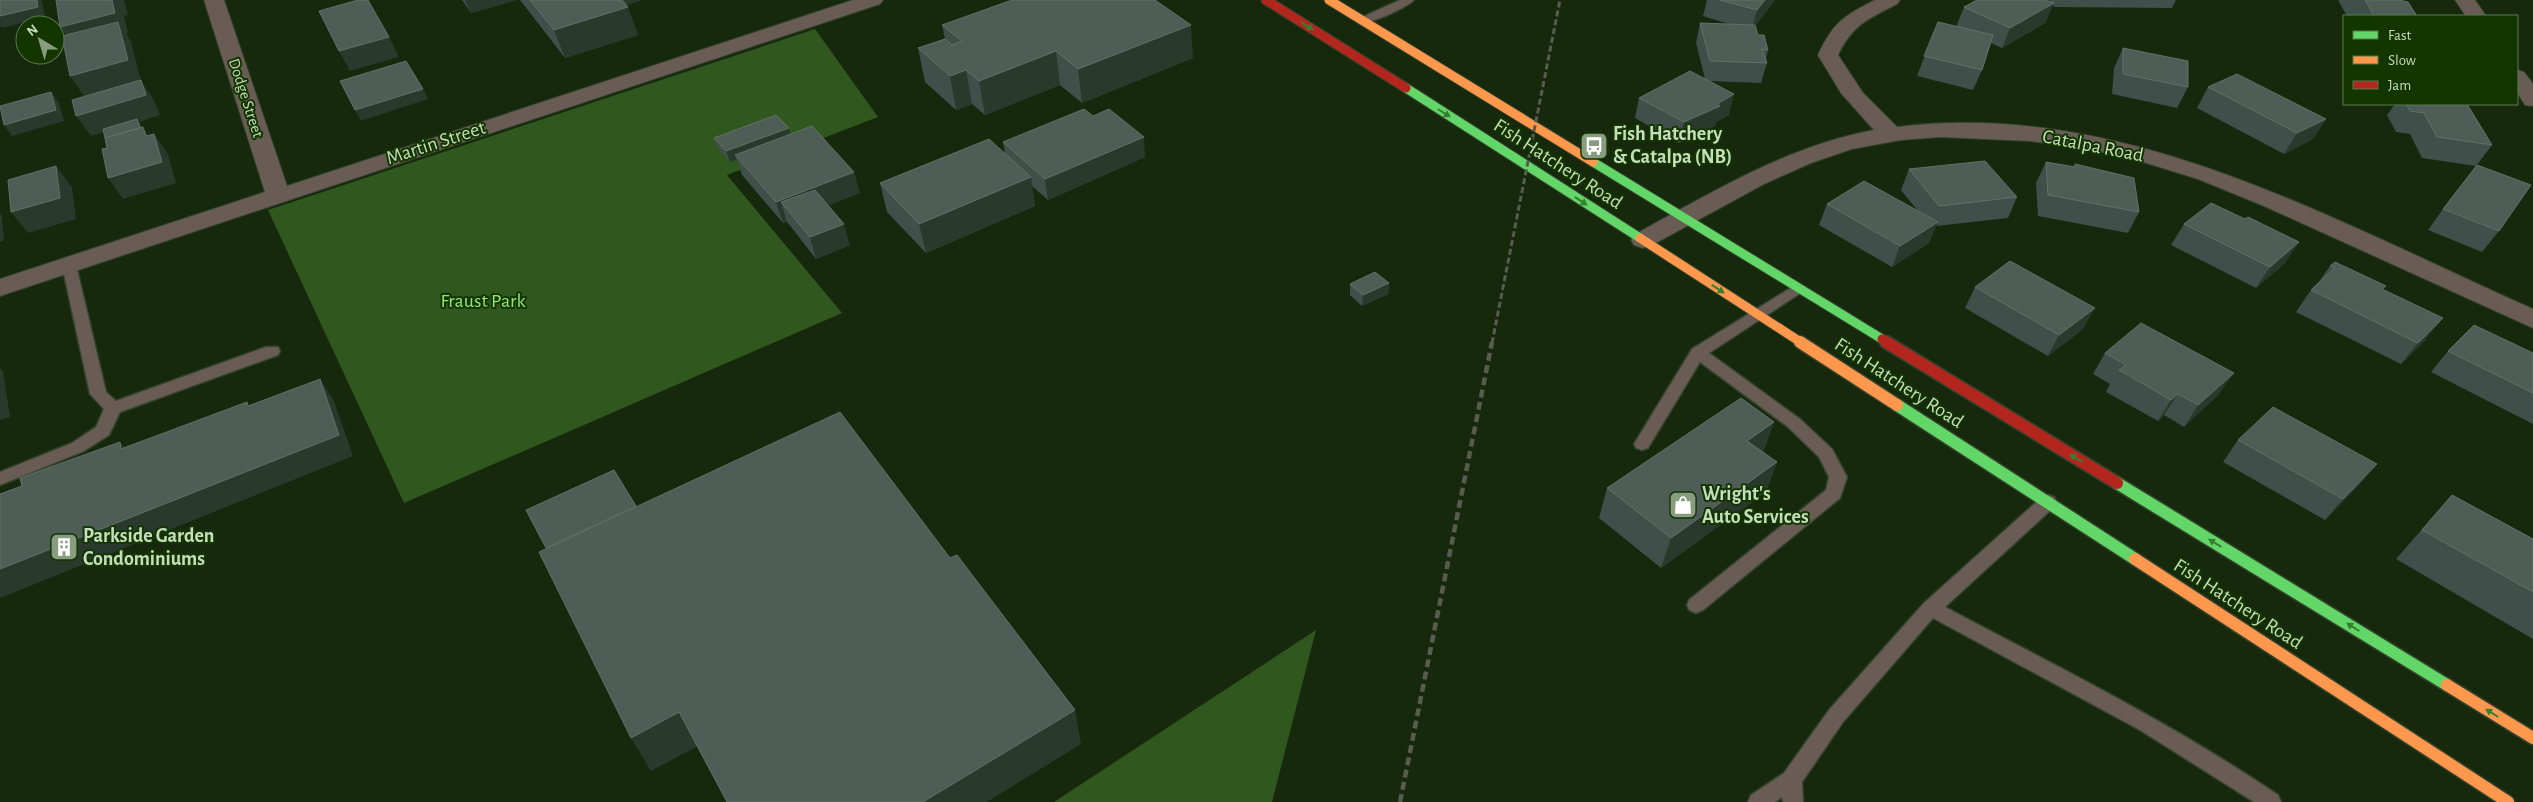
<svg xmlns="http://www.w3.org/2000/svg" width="2533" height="802" font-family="'Alegreya Sans',sans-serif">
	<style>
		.green { fill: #30571e }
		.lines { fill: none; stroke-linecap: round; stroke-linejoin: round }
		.lane-casing { stroke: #33432c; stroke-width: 3 }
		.street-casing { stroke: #33432c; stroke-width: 2 }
		.fast-far1-casing { stroke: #33432c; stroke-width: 11 }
		.fast-casing { stroke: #33432c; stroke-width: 15 }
		.slow-far1-casing { stroke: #33432c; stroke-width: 11 }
		.slow-casing { stroke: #33432c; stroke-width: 15 }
		.jam-far1-casing { stroke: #33432c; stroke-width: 11 }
		.jam-casing { stroke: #33432c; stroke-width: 15 }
		.lane { fill: #685c55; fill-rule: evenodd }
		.street { fill: #685c55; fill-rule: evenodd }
		.fast-far1 { stroke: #63d668; stroke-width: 9 }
		.fast { stroke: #63d668; stroke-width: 12 }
		.slow-far1 { stroke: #ff974d; stroke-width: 9 }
		.slow { stroke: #ff974d; stroke-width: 12 }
		.jam-far1 { stroke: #b3261e; stroke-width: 9 }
		.jam { stroke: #b3261e; stroke-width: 12 }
		.rail-far1 { stroke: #585c4d; stroke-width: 3; stroke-dasharray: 6 3; stroke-linecap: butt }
		.rail { stroke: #585c4d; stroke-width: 4.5; stroke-dasharray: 8 4.5; stroke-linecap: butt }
		.wall { fill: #3f4f4a }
		.shaded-wall { fill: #29392c }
		.building { fill: #4e5e56; stroke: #607266 }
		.oneway { fill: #377e2f }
		.labels { text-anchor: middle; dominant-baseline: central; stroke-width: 4; stroke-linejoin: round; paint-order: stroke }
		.far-street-label { font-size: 16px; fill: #c6dcbe; stroke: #133600 }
		.poi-label { font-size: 20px; font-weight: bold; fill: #c6dcbe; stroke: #133600; text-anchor: start }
		.street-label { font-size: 20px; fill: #c6dcbe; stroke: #133600 }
		.park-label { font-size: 20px; fill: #96e674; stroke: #133600 }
	</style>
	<rect width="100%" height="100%" fill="#16290d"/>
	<path class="green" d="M815,29l63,88 -151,58 115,138 -438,190 -136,-293z
		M1316,630l-44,172h-218z"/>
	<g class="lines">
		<defs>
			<path id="lane" d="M1400,0h14c-8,8 -45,25 -56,23l-2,-3z
				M69,260l7,5 30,127 10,9 150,-54h12l2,4 -2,4 -158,57 -11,23 -25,16 -84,34v-13l72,-29 24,-16 8,-18 -14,-15 -28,-129z
				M1797,284l7,5 -2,3 -93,61 91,66 32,30 15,28 -7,21 -137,112 -7,3 -7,-3 -2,-5 2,-5 137,-110 3,-13 -10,-20 -31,-30 -88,-65 -52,86 -6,2 -6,-2 -2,-4 58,-95z
				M2048,495l6,2 3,5 -3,5 -109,100c113,60 227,116 333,188l3,7h-27l-114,-72 -207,-112 -90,104 -41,60 1,20h-20l-1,-5 -7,5h-27l3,-7 33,-22 45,-63 95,-107 118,-106z"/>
			<path id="street" d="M204,0h20l63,186 566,-186h30l-3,4 -880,292v-17l265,-87z
				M1875,0h25l-3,4c-29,15 -44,20 -59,51l25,38 34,34c226,-29 437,94 636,182v19l-269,-122 -66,-27 -68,-21 -48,-10 -52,-7 -90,-4 -39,3 -49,9 -41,14 -47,21 -112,61 -9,3 -9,-3 -3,-5 3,-5c77,-42 153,-89 240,-105l-33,-37 -23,-38c15,-32 25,-39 57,-55z
				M2455,0h20l11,16h-20z
				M2517,70l7,2 9,12v22l-8,-1 -8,-13z"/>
			<path id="fast-far1" d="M1406,88l234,150
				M1593,162l289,177"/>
			<path id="fast" d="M1897,405l238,154
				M2117,483l330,202"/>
			<path id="slow-far1" d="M1329,0l264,162
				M1640,238l162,105"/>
			<path id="slow" d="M1800,342l97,63
				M2135,559l373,243
				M2447,685l86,53"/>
			<path id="jam-far1" d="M1266,0l140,88
				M1882,339l6,4"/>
			<path id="jam" d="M1886,342l231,141"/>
		</defs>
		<use href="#lane" class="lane-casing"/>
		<use href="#street" class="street-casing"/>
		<use href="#fast-far1" class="fast-far1-casing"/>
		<use href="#fast" class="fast-casing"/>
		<use href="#slow-far1" class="slow-far1-casing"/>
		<use href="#slow" class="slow-casing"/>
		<use href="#jam-far1" class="jam-far1-casing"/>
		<use href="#jam" class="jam-casing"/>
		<use href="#lane" class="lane"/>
		<use href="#street" class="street"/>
		<use href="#fast-far1" class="fast-far1"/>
		<use href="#fast" class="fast"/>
		<use href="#slow-far1" class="slow-far1"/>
		<use href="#slow" class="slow"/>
		<use href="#jam-far1" class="jam-far1"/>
		<use href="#jam" class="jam"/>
		<path class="rail-far1" d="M1492,343l68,-343"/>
		<path class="rail" d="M1400,802l92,-460"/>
	</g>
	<path class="wall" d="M462,0h54l-45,13z
		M520,0h122l-16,5 12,30 -73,23z
		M1707,0h68l-20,26 3,9 10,15 -2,8 1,5 -6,20 -51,-2 19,34 -13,7 -1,4 -36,17 -44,-25 4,-20 66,-19 -9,-36 4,-20 29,1 -26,-8z
		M2050,0h126l-4,8 -117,-1 -2,-2 -8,18 -43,25 -11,-5 -9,27 -9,20 -56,-14 21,-54 18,5 8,-20 87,-5z
		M2338,0h64l15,16h-70z
		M942,25l251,33 -111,45 -22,-18 -75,30 -13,-11 -16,6 -31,-28 -7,-34 27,-9z
		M2123,48l65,39 -11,21 -65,-14 2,-26z
		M2208,87l118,32 -13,20 -29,15 -87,-46z
		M2395,104h72l25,41 -16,21 -54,-8 -12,-24 -14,-2 -9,-17z
		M1093,116l52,41 -97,43 -16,-14 3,20 -109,47 -39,-41 -7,-29 125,-30 -2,-11z
		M790,134l70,59 -32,12 22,40 -34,14 -28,-36 -1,-1 -4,1 -41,-48 -5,-16 -7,3 -12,-13 -4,-11z
		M2046,162l28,5 1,-3 64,48 -11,21 -90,-17 -2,-33z
		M1909,169l108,28 -9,21 -72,8 -7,17 -37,24 -73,-42 8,-21 91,7 -17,-21z
		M2443,209l56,22 -17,21 -54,-22z
		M2184,224l101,39 -29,25 -85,-43z
		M2330,266l53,23 43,50 -25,25 -105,-52 15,-22 7,-7z
		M1389,283l-1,11 -26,12 -12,-11v-11z
		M1975,287l108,42 -35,27 -83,-48z
		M2448,351l85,2v71l-102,-52z
		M2105,353l114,41 -35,33 -20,-12 -6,6 -52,-29 4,-8 -17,-10z
		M1774,422l-11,30 14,10 -11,30 -105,76 -62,-50 8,-30z
		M2238,440l121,45 -34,35 -102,-58z
		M2452,495l81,44v100l-137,-80z"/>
	<path class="shaded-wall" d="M37,0h4l1,1 3,16 -43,11 -2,-2v-10z
		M112,0h12l4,15 -4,1 4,17h-2l5,9 10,39 13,19 6,15 -21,7 18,26 -43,5 24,-31 -47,14 -15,-20 8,-20 -14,-20 4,-29 -14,-20z
		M465,0h51l-45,13z
		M622,0h20l-18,6z
		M1765,0h10l-23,30 5,-20z
		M2054,3l-9,20 -43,25 8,-20z
		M628,7l10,28 -73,23 -11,-28z
		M1191,25l2,33 -111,45 -4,-34z
		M389,37l10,20 -49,14 -11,-20z
		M1056,51l4,34 -75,30 -6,-34z
		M966,70l6,34 -16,6 -6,-34z
		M423,89l5,10 -67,22 -6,-11z
		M51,92l8,11 5,18 -52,15 -8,-11z
		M1734,94l-5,21 -13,7 -1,4 -36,17 5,-21z
		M2326,119l-13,20 -29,15 13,-21z
		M789,128l3,10 -57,17 2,4 -7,3 -4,-11z
		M154,134l14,20 8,29 -53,16 -15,-21z
		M1144,137l1,20 -97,43 -3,-21z
		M56,166l16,21 4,32 -48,14 -17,-21z
		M854,172l6,21 -65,26 -14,-17 6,20 -4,1 -7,-21z
		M1031,177l4,29 -109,47 -7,-29z
		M0,213l2,3 2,24 -4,2z
		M1938,222l-9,21 -37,24 8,-21z
		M844,224l6,21 -34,14 -6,-22z
		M2299,242l-14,21 -29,25 14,-21z
		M1389,283l-1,11 -26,12 1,-11z
		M2095,308l-12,21 -35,27 11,-21z
		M2443,318l-17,21 -25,25 17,-21z
		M0,368l3,3 7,46 -10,3z
		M2234,373l-15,21 -35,33 14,-22z
		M320,379l14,22 19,55 -353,142v-29z
		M2178,394l-14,21 -6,6 13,-21z
		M1774,422l-11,29 -26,19 10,-29z
		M120,442l18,22 -17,-15z
		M1777,462l-11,30 -105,76 10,-30z
		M2377,464l-18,21 -34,35 18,-21z
		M636,506l10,21 -88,42 -12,-21z
		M1075,710l6,34 -94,58h-64z
		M679,712l19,34 -47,25 -20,-33z"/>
	<path class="building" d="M0,0h37l1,7 -38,9z
		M56,0h56l3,13 -55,14z
		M358,0h10l21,37 -50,14 -20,-40z
		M530,0h92l6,7 -74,23z
		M1012,0h143l36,25 -113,44 -22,-18 -77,30 -13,-11 -16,6 -32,-28 27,-9 7,6 10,-4 -20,-16z
		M1720,0h45l-8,10z
		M1977,0h69l8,3 -44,25 -46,-21z
		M2365,0h37l1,1 5,1 9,14h-43z
		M118,22l10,38 -58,16 -8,-40z
		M1938,22l55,13 -11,35 -58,-14z
		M1700,23l55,2 3,10h6l4,15 -6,-1 5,14 -57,-2z
		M2123,48l65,13v26l-65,-13z
		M406,61l17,28 -68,21 -15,-29z
		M1690,71l44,23 -17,10 3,2 -36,16 -45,-24z
		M2237,74l89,45 -29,14 -89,-46z
		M141,80l5,15 -70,21 -4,-16z
		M51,92l5,18 -52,15 -4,-19z
		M2406,104h61l25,41 -55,-8 -13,-24 -14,-2z
		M1084,109l9,7 16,-7 35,28 -99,42 -42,-37z
		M776,115l13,13 -63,23 -12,-13z
		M137,119l3,9 -35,10 -2,-9z
		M812,126l42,46 -78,30 -41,-47z
		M143,127l3,9 8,-2 8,28 -54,16 -6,-29 5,-1 -2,-10z
		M989,139l42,38 -112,47 -39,-41z
		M1985,161l32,36 -78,9 -30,-37z
		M2046,162l29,5v-3l59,14 5,34 -91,-17z
		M2477,165l54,20 -32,46 -56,-22z
		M56,166l4,32 -49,14 -3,-32z
		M1864,181l74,41 -38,24 -73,-42z
		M815,190l29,34 -34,13 -29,-35z
		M2211,203l34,16 3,-2 51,25 -29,25 -86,-43z
		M2010,261l85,47 -36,27 -84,-48z
		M2335,262l51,24 -4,3 61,29 -25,25 -107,-53 24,-22 -5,-2z
		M1375,272l14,11 -26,12 -13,-11z
		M2141,323l93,50 -36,32 -20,-11 -7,6 -52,-30 7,-5 -21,-12z
		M2474,325l59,28v40l-85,-42z
		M320,379l19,56 -339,134v-75l22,-8 -2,-8 100,-36 1,7 126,-47 1,4z
		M1741,398l33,24 -27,19 30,21 -106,76 -64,-50z
		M2273,407l104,57 -34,35 -105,-59z
		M840,412l110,146 7,-3 118,155 -152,92h-196l-48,-90 -48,26 -92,-186z
		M614,470l22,36 -90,42 -20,-38z
		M2452,495l81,44v53l-111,-62z"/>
	<defs><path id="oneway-solid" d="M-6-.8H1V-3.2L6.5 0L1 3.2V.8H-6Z" transform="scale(1.25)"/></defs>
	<g class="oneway">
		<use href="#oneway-solid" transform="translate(1307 26) rotate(33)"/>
		<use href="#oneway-solid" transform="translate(1444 113) rotate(32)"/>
		<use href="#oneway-solid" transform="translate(1581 201) rotate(33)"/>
		<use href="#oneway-solid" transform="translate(1718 289) rotate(33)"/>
		<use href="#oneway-solid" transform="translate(2076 458) rotate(-149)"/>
		<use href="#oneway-solid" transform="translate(2215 543) rotate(-149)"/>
		<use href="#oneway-solid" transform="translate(2353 627) rotate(-148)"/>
		<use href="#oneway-solid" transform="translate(2492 713) rotate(-148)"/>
	</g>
	<defs>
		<symbol id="bus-square" viewBox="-11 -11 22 22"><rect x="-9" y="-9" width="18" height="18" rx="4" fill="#889d80" stroke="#133600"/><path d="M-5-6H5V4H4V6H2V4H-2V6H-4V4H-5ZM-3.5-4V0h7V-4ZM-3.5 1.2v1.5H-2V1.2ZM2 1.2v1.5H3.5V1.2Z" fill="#fff"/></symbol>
		<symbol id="shop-square" viewBox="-11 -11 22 22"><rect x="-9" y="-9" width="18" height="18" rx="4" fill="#889d80" stroke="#133600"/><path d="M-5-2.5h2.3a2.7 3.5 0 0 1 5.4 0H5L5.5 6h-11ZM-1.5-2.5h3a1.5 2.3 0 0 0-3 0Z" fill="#fff"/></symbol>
		<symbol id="building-square" viewBox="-11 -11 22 22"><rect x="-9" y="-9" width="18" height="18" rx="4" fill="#889d80" stroke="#133600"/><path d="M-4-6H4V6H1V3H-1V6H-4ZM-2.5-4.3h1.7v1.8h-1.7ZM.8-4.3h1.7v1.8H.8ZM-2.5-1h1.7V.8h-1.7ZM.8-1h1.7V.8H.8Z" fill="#fff"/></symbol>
	</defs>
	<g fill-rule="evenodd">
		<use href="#bus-square" x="1578" y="130" width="32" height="32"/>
		<use href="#shop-square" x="1667" y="489" width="32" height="32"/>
		<use href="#building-square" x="48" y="531" width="32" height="32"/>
	</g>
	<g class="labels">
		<g class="far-street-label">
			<text transform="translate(246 98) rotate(72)">Dodge Street</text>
		</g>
		<g class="poi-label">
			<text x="1613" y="134">Fish Hatchery<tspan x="1613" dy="23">&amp; Catalpa (NB)</tspan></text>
			<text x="1702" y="494">Wright's<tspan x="1702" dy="23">Auto Services</tspan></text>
			<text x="83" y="536">Parkside Garden<tspan x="83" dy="23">Condominiums</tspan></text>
		</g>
		<g class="street-label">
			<text transform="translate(436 143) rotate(-18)">Martin Street</text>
			<text transform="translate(2093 146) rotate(11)">Catalpa Road</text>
			<text transform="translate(1558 164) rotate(33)">Fish Hatchery Road</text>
			<text transform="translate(1899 383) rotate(33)">Fish Hatchery Road</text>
			<text transform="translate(2238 604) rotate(33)">Fish Hatchery Road</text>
		</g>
		<g class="park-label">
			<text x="483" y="301">Fraust Park</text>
		</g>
	</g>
	<rect x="2343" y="15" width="175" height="90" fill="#133600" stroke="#5b784c"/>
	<rect x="2353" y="31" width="25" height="8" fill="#63d668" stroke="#5b784c"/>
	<text x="2388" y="40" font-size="15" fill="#c6dcbe">Fast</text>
	<rect x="2353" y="56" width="25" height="8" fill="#ff974d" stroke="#5b784c"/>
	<text x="2388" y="65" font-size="15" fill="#c6dcbe">Slow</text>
	<rect x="2353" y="81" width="25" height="8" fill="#b3261e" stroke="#5b784c"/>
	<text x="2388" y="90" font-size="15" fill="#c6dcbe">Jam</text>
	<g transform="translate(40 40) rotate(322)"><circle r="24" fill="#133600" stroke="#5b784c"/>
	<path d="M0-4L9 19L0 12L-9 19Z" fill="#889d80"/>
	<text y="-8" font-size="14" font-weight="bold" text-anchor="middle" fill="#c6dcbe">N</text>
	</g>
</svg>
